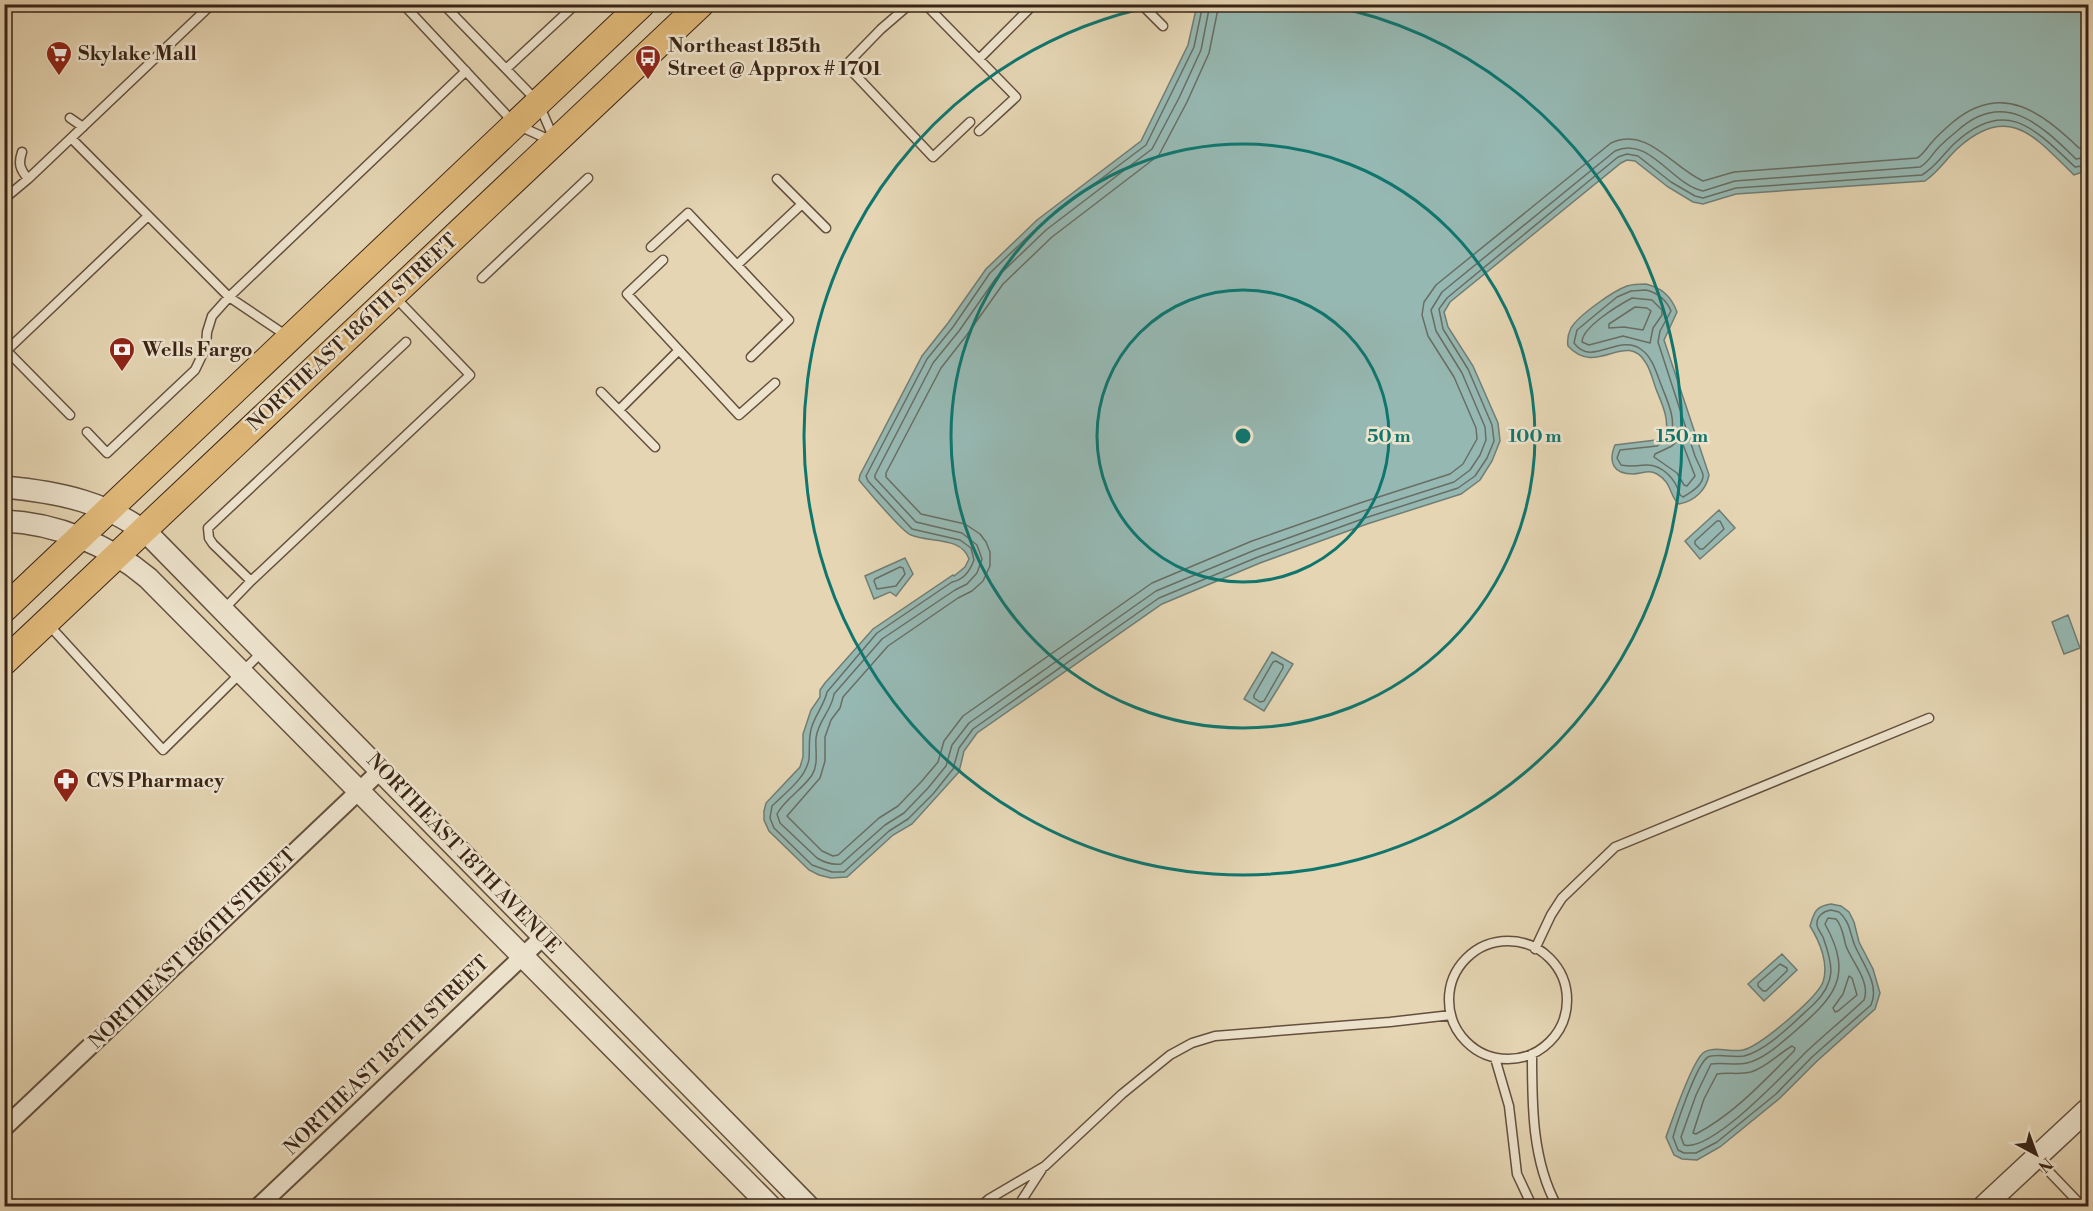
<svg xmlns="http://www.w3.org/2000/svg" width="2093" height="1211" font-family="'Libre Bodoni',serif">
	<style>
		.water { fill: #96b8b2; stroke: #717d74; stroke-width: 1.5 }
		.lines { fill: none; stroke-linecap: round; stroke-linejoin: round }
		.shore { stroke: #686e64; stroke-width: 1.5 }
		.service-casing { stroke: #64503e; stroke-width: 11 }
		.minor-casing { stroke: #64503e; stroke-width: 20 }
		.tertiary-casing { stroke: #64503e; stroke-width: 24 }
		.primary-casing { stroke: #392417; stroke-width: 28 }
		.service { stroke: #eee4ce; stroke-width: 8 }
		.minor { stroke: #eee4ce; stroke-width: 16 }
		.tertiary { stroke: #eee4ce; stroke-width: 21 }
		.primary { stroke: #e2ba7a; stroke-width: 26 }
		.ring { fill: none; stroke: #0f766e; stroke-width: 3 }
		.labels { text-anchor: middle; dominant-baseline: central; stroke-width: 5; stroke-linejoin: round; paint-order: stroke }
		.poi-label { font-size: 20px; font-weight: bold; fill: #392417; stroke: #eee4ce; text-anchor: start }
		.street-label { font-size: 20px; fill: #392417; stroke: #eee4ce }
		.centre { fill: #0f766e; stroke: #eee4ce; stroke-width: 3 }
		.ring-label { font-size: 18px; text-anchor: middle; font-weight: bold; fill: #0f766e; stroke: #eee4ce; stroke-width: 5; stroke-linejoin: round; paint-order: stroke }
	</style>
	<rect width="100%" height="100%" fill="#e5d5b3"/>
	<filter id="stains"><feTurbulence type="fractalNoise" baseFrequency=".00333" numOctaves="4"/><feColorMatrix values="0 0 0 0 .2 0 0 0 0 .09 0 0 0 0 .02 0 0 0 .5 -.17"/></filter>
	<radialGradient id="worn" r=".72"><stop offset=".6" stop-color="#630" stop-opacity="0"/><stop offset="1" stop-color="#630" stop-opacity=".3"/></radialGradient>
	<path class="water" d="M1197,5h891v165l-14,5c-39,-38 -65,-73 -116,-27 -12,11 -20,24 -33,33l-189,13 -33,10 -10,-2 -25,-15 -33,-26 -8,-1 -6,3 -171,139 -6,10 4,15 25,39 25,57 2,18 -8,20 -12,19 -19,14 -94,30 -107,39 -98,41 -185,129 -13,18 -5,21 -47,52 -19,11 -46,42 -16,1 -12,-3 -10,-5 -40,-39 -5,-11v-9l2,-8 34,-36 3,-10v-23l8,-24 9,-13v-7l5,-7 48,-54 80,-54 1,1 11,-9 4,-8c-8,-23 -39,-16 -58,-24 -9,-3 -39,-40 -48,-50l-4,-5 1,-5 62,-119 26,-33 38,-54 51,-49 104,-79 47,-96z
		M1646,284c16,4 25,12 31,28l-13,28 45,135c-3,15 -14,26 -30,29 -9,-6 -7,-22 -22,-30 -9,-5 -15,0 -24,0 -20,0 -25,-12 -18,-29l41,-5 10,-6c3,-16 -4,-30 -10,-45 -3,-8 -5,-18 -10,-26 -20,-34 -49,15 -78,-17 -1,-6 0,-12 3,-18 8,-13 42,-37 56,-42 6,-2 13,-2 19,-2z
		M1719,510l16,18 -35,31 -15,-18z
		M905,558l8,16 -17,22 -6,-4 -16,7 -9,-23z
		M2068,615l12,33 -16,6 -12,-32z
		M1272,652l21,12 -29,47 -20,-12z
		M1831,904l10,2 8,6 5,10 5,20 14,27 7,24 -5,16 -59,53 -36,36 -60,49 -23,13 -15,-1 -8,-4 -8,-18c6,-16 25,-74 37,-84 10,-8 28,0 40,-3 17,-4 74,-52 80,-68 6,-18 -3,-40 -13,-56 4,-14 6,-20 21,-22z
		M1782,954l15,16 -33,31 -16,-17z"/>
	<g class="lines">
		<path class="shore" d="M1203,4l-9,43 -48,98 -105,79 -51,49 -37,54 -26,32 -61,117 2,5 44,48 48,11 11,8 3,12c-4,11 -10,20 -22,22l-75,51 -50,59c-2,11 -11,22 -15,34 -4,11 -2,21 -3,33 -3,19 -24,34 -37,47l-2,12 4,10 38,37 20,7h12l45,-41 19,-12 25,-25 20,-25 6,-21 14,-19 186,-131 99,-41 107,-39 93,-30 17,-12 12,-18 7,-17 -2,-16 -24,-56 -25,-40 -4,-20 8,-11 171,-141 9,-3 11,2 33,26 24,14 8,2 33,-10 186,-13c14,-8 22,-22 33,-32 51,-47 80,-14 120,24l13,-2
			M1210,4l-9,46 -22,48 -27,51 -106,81 -50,48 -37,53 -26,32 -58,112v3l41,44 46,11 15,12 5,14 -5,14 -10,11 -12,6 -73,49 -48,55c-2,16 -16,27 -18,44 -1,12 3,26 -4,37 -9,14 -27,24 -35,39l3,9 37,35c8,5 15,7 24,6l44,-39 19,-12 24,-25 18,-22 6,-21 17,-22 187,-132 99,-41 108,-39 91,-29 16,-12 10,-15 6,-15 -1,-13 -23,-54 -26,-42 -5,-21 11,-18 173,-141c34,-16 57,34 88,40l32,-10 185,-14c9,-5 12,-13 19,-20 6,-6 12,-11 18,-16 47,-43 84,-6 119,28l12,-2
			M1219,4l-10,49 -22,49 -28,53 -107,82 -49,47 -37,52 -25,32 -55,105v4l35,37 44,10 15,10 6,8 4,10v14l-7,15 -11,10 -14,7 -70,48 -45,51 -3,11 -9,12 -6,17v24l-5,17 -33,38 35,35 11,5 5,-1 41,-37 19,-12 23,-24 17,-20 6,-21 19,-25 189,-133 100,-42 108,-38 90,-29 13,-10 14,-25 -1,-11 -22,-51 -26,-41 -6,-21 2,-13 12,-17 175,-142c36,-17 61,24 92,38l31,-9 183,-14c7,-4 10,-11 16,-17 6,-7 13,-13 20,-19 50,-41 89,-9 126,26h9
			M1646,290c12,3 20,9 25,21l-11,20 -2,11 37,114c2,5 7,14 8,19 1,10 -13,18 -20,22l-3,-2c-4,-15 -17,-31 -35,-30 -9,1 -14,2 -24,0l-4,-7 3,-8 37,-4 14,-10c5,-18 -3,-33 -9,-49 -5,-12 -9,-29 -20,-37 -23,-18 -50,18 -68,-7l3,-13 40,-33 14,-6z
			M1632,298l20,2 10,10v5l-9,13 -3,15 -27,-7 -34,9 -7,-3c0,-15 37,-37 50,-44z
			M1635,307l12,1 4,3 -8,19 -19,-3 -15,1v-4z
			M1678,440l4,2 13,34 -8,10 -3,-1 -7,-12 -23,-16 1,-3 17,-8z
			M1717,521h3l4,8 -21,20h-3l-5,-5v-3z
			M900,567l3,1 2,6 -9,12 -19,3 -3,-8 1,-2z
			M1276,661l7,4v3l-19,33 -4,1 -6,-4v-3l19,-33z
			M1831,910l8,2c11,9 11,22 16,34 8,18 25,39 16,59l-59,52 -36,37 -59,48 -21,11h-12l-6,-3 -5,-13c4,-14 24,-74 35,-80 8,-4 26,1 36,-1 24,-6 52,-36 70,-52 23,-23 19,-39 9,-67 -2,-4 -6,-9 -6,-12 -1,-9 7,-14 14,-15z
			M1828,918l8,1c7,8 7,17 10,27 6,16 25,36 18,54 -19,18 -39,34 -58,52 -21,21 -94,100 -122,93l-3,-8 15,-42 15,-31c12,-2 24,2 36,-1 17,-4 33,-19 46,-30 40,-35 62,-55 32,-109z
			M1780,964l7,4v3l-21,20h-3l-5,-5v-3z
			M1849,976l3,2 5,17 -19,16 -3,1 -2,-4 10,-14z
			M1792,1046l3,2 -1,3c-30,30 -60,63 -98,83l-3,-1 11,-34 13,-25c11,-2 22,1 34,-2 16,-5 27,-18 41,-26z"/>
		<defs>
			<path id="service" d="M403,4l112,120 37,17
				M443,4l95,98 16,37
				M910,4l-29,25 -35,36 87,92 37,-35
				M925,4l91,93 -37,34
				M1141,4l22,22
				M979,59l55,-55
				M506,69l70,-65
				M70,118l13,9
				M71,138l158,159 58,39
				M22,152c-4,12 -2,17 6,27
				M777,179l49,49
				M4,199l24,-20 184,-175
				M651,247l37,-34 101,107 -38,37
				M663,260l-36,34 112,121 36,-32
				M737,265l65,-61
				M482,278l106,-100
				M394,296l76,79 -219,206 -38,-37 -4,-6 -1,-10 198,-186
				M7,351l63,64
				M4,353l144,-137
				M601,392l54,55
				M619,410l60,-60
				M87,432l20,21 88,-83 11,-23 1,-15 5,-16 17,-19 237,-226
				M223,610l28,-29
				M48,624l115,126 100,-99
				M1449 1000a59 59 0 1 1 118 0a59 59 0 1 1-118 0Z
				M1535,949l16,-34 11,-17 53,-51 314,-129
				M1532,1054c0,51 0,107 25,152
				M1495,1058l14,48 8,68 15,32
				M2036,1158l46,48
				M981,1206l8,-7 56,-33 77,-72 48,-39 22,-12 23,-7 175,-14 61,-7
				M1018,1206l24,-37"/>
			<path id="minor" d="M4,1128l377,-358
				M259,1206l285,-270"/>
			<path id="tertiary" d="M4,487c54,5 106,15 148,51l656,668
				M4,521c52,2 105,24 144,57l622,628
				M1984,1206l104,-97"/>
			<path id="primary" d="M4,609l638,-605
				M4,662l697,-658"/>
		</defs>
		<use href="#service" class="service-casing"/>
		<use href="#minor" class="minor-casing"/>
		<use href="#tertiary" class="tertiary-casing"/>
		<use href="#primary" class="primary-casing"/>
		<use href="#service" class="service"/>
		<use href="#minor" class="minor"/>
		<use href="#tertiary" class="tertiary"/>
		<use href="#primary" class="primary"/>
	</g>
	<g class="ring">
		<circle cx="1243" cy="436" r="146"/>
		<circle cx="1243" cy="436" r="292"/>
		<path d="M1327 5A439 439 0 1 1 1159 5"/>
	</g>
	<defs>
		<symbol id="supermarket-pin" viewBox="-11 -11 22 30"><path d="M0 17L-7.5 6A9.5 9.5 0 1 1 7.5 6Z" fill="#8f2418" stroke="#eee4ce"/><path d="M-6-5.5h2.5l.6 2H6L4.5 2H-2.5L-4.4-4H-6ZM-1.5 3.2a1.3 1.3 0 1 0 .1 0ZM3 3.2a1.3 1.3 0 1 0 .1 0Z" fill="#fff"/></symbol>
		<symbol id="bus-pin" viewBox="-11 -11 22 30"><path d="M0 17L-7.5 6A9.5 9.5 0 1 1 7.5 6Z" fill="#8f2418" stroke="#eee4ce"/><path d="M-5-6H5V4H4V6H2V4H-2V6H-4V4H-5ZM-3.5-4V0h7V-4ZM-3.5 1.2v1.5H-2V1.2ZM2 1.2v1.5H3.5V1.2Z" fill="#fff"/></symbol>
		<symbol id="bank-pin" viewBox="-11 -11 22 30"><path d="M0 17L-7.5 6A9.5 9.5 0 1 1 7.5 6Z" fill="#8f2418" stroke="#eee4ce"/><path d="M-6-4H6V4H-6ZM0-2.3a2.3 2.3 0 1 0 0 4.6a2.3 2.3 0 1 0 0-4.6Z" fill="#fff"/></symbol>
		<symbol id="pharmacy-pin" viewBox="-11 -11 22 30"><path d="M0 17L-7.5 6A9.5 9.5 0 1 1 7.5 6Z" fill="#8f2418" stroke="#eee4ce"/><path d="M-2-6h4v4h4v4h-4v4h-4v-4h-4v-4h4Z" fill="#fff"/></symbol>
	</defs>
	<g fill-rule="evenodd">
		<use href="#supermarket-pin" x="44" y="39" width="30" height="40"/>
		<use href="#bus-pin" x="633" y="43" width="30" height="40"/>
		<use href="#bank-pin" x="107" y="335" width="30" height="40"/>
		<use href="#pharmacy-pin" x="51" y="766" width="30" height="40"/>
	</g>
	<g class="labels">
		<g class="poi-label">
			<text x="668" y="46">Northeast 185th<tspan x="668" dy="23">Street @ Approx # 1701</tspan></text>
			<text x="78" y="54">Skylake Mall</text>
			<text x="142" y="350">Wells Fargo</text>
			<text x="86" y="781">CVS Pharmacy</text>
		</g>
		<g class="street-label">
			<text transform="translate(353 333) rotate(-43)">NORTHEAST 186TH STREET</text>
			<text transform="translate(463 854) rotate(46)">NORTHEAST 18TH AVENUE</text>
			<text transform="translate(193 949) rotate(-44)">NORTHEAST 186TH STREET</text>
			<text transform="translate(387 1056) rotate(-44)">NORTHEAST 187TH STREET</text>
		</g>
	</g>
	<circle cx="1243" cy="436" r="9" class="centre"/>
	<g class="ring-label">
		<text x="1389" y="442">50 m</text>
		<text x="1535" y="442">100 m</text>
		<text x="1682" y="442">150 m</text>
	</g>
	<rect width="2093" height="1211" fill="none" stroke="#e5d5b3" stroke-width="24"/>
	<rect x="6" y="6" width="2081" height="1199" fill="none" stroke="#392417" stroke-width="3"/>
	<rect x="12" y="12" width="2069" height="1187" fill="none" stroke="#392417" stroke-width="1.5"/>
	<g transform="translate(2036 1154) rotate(139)" stroke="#eee4ce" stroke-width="4.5" paint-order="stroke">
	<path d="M0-4.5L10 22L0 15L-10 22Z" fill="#392417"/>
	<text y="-9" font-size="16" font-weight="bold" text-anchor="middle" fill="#392417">N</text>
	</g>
	<rect width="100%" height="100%" filter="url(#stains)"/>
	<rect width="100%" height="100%" fill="url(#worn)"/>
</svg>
